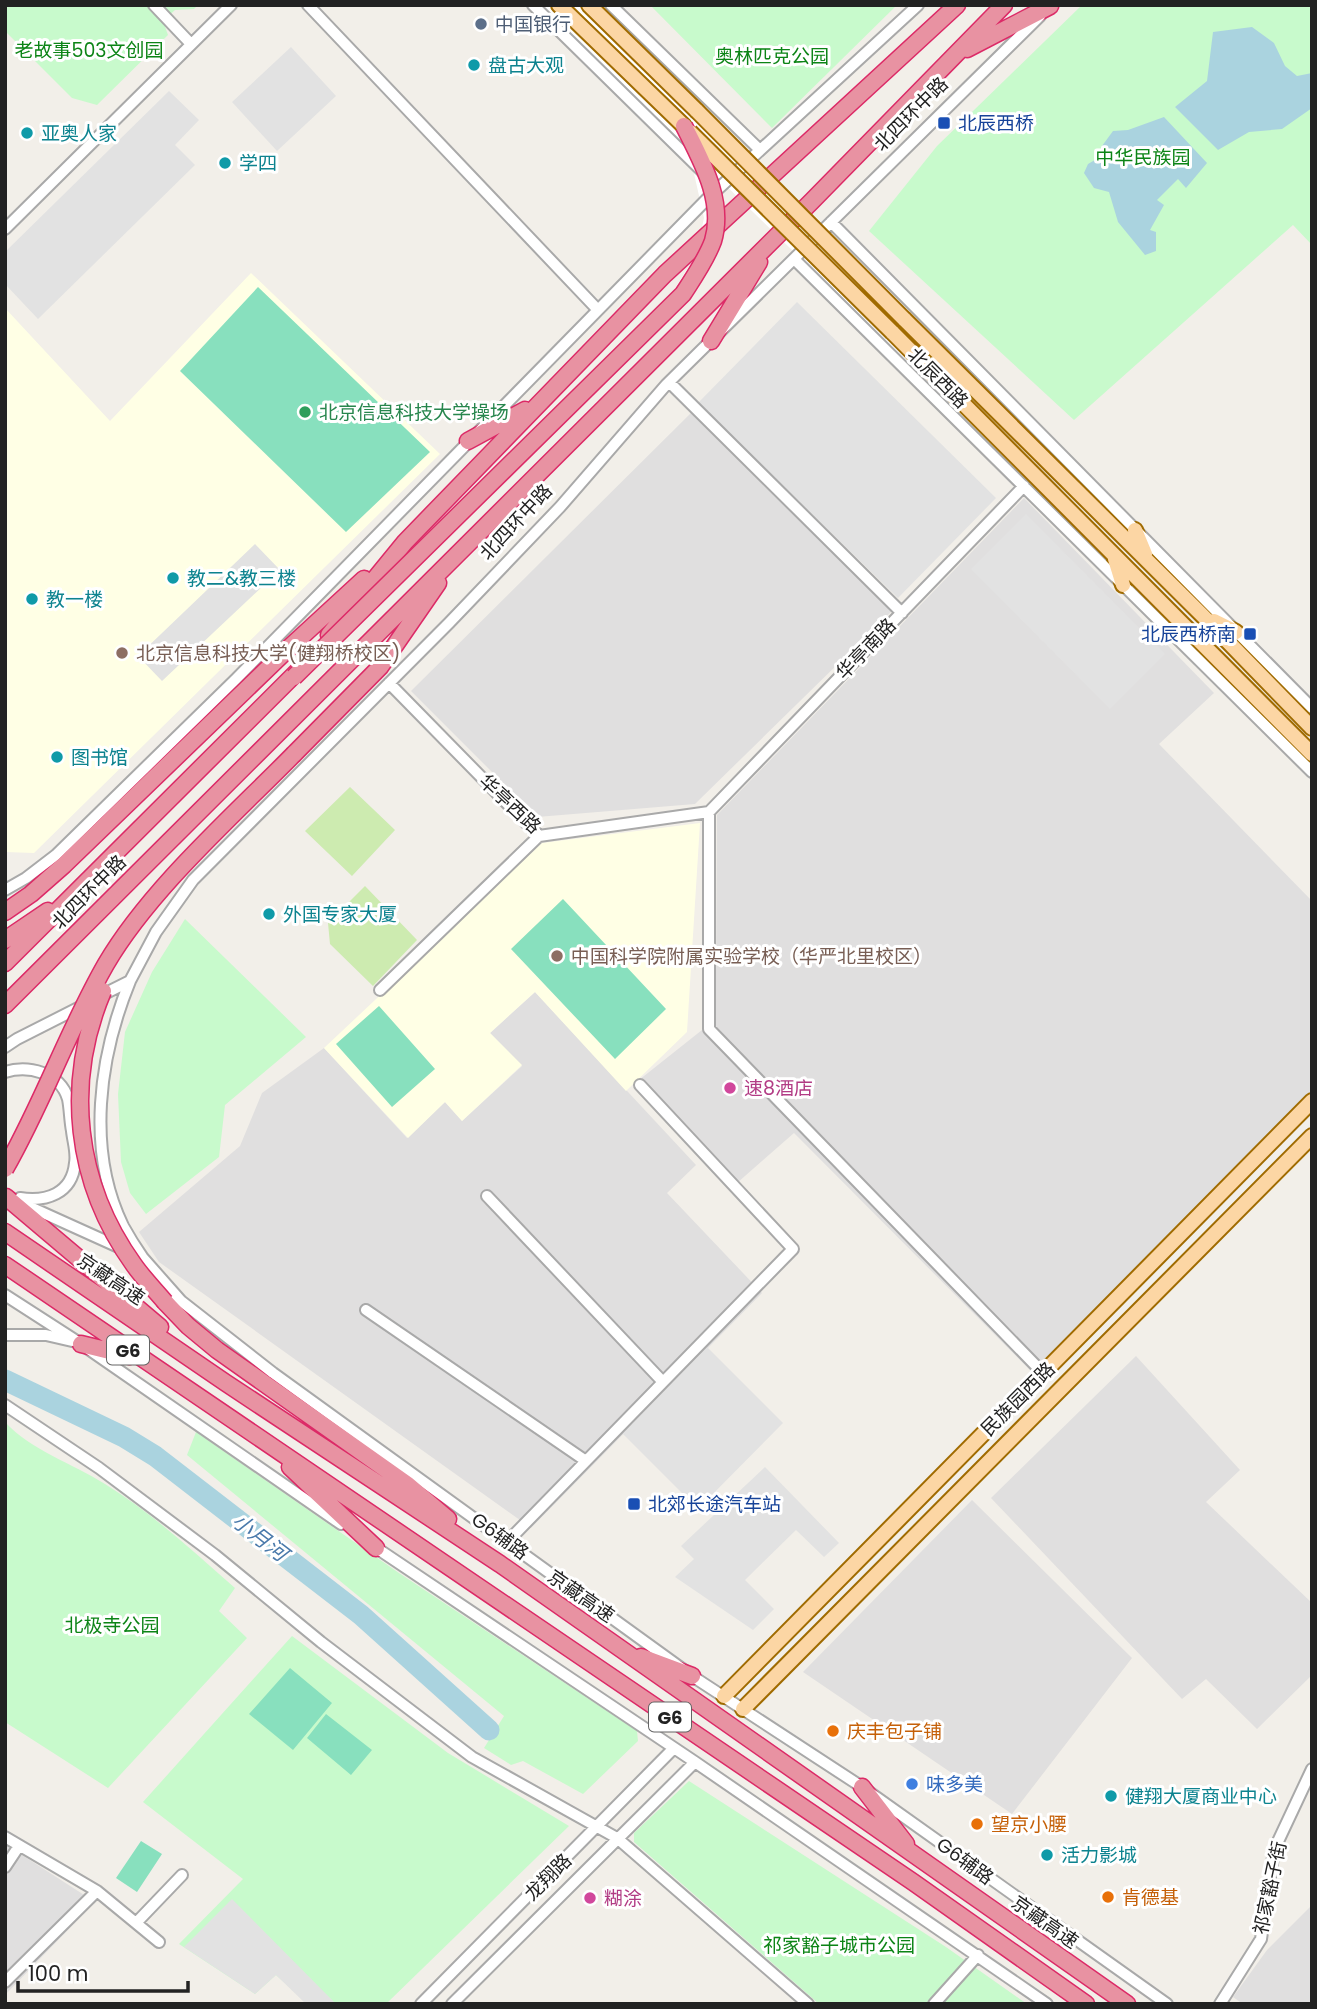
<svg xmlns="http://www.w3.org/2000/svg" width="1317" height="2009" font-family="Poppins,'Noto Sans SC',sans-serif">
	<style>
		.residential { fill: #e0dfdf }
		.education { fill: #ffffe5 }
		.grass { fill: #cdebb0 }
		.park { fill: #c8facc }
		.pitch { fill: #88e0be }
		.parking { fill: #e2e2e2 }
		.water { fill: #aad3df }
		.pier { fill: #fff }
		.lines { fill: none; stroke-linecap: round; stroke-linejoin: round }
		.river { stroke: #aad3df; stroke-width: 21 }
		.minor-casing { stroke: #a9a9a9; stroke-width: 14 }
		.major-casing { stroke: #a06b00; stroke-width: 18 }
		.highway-casing { stroke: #dc2a67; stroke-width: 19 }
		.minor { stroke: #fff; stroke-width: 10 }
		.major { stroke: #fcd6a4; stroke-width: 14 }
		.highway { stroke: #e892a2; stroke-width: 16 }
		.major-bridge-casing { stroke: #a06b00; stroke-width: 18; stroke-linecap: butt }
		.highway-bridge-casing { stroke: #dc2a67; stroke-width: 19; stroke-linecap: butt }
		.major-bridge { stroke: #fcd6a4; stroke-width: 14 }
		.highway-bridge { stroke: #e892a2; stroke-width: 16 }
		.service-dot { fill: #5c6f8a; stroke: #fff; stroke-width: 2.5 }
		.culture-dot { fill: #0f9aa8; stroke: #fff; stroke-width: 2.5 }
		.transit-dot { fill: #1a4fb4; stroke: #fff; stroke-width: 2.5 }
		.leisure-dot { fill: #2e9e5b; stroke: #fff; stroke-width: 2.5 }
		.education-dot { fill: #8d6e63; stroke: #fff; stroke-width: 2.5 }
		.hotel-dot { fill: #d1479c; stroke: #fff; stroke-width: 2.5 }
		.food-dot { fill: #e8710a; stroke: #fff; stroke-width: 2.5 }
		.shop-dot { fill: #3f7fe0; stroke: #fff; stroke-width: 2.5 }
		.labels { text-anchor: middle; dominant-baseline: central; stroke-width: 6; stroke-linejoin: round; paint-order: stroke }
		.shield { fill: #fff; stroke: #646464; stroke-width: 2 }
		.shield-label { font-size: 18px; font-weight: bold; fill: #222 }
		.service-label { font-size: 19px; fill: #4e5e75; stroke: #fff; text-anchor: start }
		.park-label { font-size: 19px; fill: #0c8416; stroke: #fff }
		.culture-label { font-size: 19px; fill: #0d838f; stroke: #fff; text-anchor: start }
		.street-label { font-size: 19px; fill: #222; stroke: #fff }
		.transit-label { font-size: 19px; fill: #164399; stroke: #fff; text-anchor: start }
		.leisure-label { font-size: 19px; fill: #27864d; stroke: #fff; text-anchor: start }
		.education-label { font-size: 19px; fill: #785e54; stroke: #fff; text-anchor: start }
		.hotel-label { font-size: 19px; fill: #b23c85; stroke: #fff; text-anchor: start }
		.food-label { font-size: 19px; fill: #c56008; stroke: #fff; text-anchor: start }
		.shop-label { font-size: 19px; fill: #366cbe; stroke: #fff; text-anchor: start }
		.water-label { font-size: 21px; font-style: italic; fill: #4a7aab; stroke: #fff }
	</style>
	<rect width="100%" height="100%" fill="#f2efe9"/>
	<path class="residential" d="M693,411l200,199 -198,194 -158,13 -126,-126z
		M1024,498l190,195 -55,51 153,157v192l-279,280 -239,-240 -57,50 -98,-103 63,-50 14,-55 1,-160z
		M535,992l161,173 -29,28 95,100 -231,235 -372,-266 -20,-30 101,-86 22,-53 62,-45 83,90 38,-36 17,19 60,-55 -32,-33z
		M1136,1356l104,114 -34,32 106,101v72l-55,54 -51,-50 -24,20 -191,-201z
		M972,1500l160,158 -120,156 -209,-142z
		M5,1844l90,58 -90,93z
		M1312,1905v99h-69l-10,-7 34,-47z"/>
	<path class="education" d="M251,273l189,181 -406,399 -29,-1v-544l105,113z
		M700,823l-13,209 -61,59 -91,-99 -45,41 32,32 -60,56 -17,-19 -37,36 -84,-90 218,-205z"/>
	<path class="grass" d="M350,787l45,43 -43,46 -47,-45z
		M365,886l52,54 -44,46 -43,-42 -2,-21z"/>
	<path class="park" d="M5,5h193l-4,4 -19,1 -12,11 5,14 -71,70 -25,-7 -67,-67z
		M650,5h247l-125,123z
		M1082,5h230v240l-19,-20 -219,195 -205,-189 68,-85z
		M185,919l121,118 -81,68 -6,52 -73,57 -16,-21 -9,-31 -3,-68 7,-62 27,-60z
		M5,1422c27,29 67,41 100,62 47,29 89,68 130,104l-16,23 28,27 -139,150 -103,-66z
		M196,1432l203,141 238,158 1,10 -55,53 -60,-33 -12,4 -27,-17 20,-32 -317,-261z
		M292,1636l156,117 121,73 -183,178h-78l-32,-29 -21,19 -76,-50 64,-65 -100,-77z
		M689,1781l257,166 81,57h-208l-185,-162v-9z"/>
	<path class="pitch" d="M258,287l172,165 -84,80 -166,-161z
		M563,899l103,110 -51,50 -104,-110z
		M379,1006l56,63 -43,38 -56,-63z
		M290,1668l42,35 -39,47 -44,-36z
		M326,1714l46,36 -21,25 -44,-37z
		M141,1841l21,13 -25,38 -21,-14z"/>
	<path class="parking" d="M291,47l45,49 -59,55 -45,-49z
		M169,91l30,29 -24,25 20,20 -157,154 -33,-35v-32z
		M797,302l199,196 -98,100 -200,-195z
		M1026,514l139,140 -55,55 -139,-140z
		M255,544l25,26 -118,111 -24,-25z
		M706,1346l77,77 -85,86 -77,-77z
		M765,1467l74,76 -15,14 -28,-27 -51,50 29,29 -21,21 -78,-53 19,-18 -13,-13z
		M232,1899l104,105h-30l-30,-29 -21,19 -71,-47z"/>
	<path class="water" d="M1252,27l22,16 11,23 12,10 15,-3v35l-30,21 -33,3 -31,18 -43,-43 32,-26 6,-49z
		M1164,117l43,46 -21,25 -8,-9 -21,21 7,5 -14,25 6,2v19l-11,4 -27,-33 -9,-30 -15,-4 -10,-15 4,-9 12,-7 2,-11 11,-15 15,-1z"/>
	<path class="pier" d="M537,5h52l452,456 -25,22 -145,-156 -162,-158 5,74 -31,55 -159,164 -11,-11 159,-158 24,-38 8,-37 -11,-49z"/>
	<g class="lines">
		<path class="river" d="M5,1380l119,57 31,19 206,159 128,115"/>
		<defs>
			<path id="minor" d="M154,5l37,39
				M308,5l290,305
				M533,5l170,167
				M611,5l149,145
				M831,222l481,486
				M5,229l226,-224
				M794,259l518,513
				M669,382l233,231
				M389,683l150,153
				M709,812v217l335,345
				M709,812l315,-326
				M539,836l170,-24
				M5,890l21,-12 30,-23 180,-176 471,-480 211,-194
				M130,981c-31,76 -44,169 -7,245 6,11 13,22 20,32
				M380,990l159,-154
				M100,996l30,-15 26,-49 37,-52 256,-257 111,-116 106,-122 374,-369
				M5,1047l12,-8 69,-35
				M5,1072c23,-7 55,0 63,27 2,10 2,22 4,32 1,10 5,22 3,32 -3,31 -29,39 -55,35
				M487,1196l176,186
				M19,1202l124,56 38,43 92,72 419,303 170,111 305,217
				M5,1295l76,49 260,180
				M366,1310l220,151
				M5,1335h41l26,6
				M5,1405l94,63 116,87 106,87 151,115 145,81 191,166
				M508,1541l285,-292 -153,-164
				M372,1545l323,217 352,242
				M5,1837l92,54 -92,91
				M5,1867l14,-21
				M97,1891l62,51
				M136,1923l46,-48
				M421,2004l253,-256
				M452,2004l243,-242
				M934,2004l44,-49
				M1220,2004l41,-65 13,-89 38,-81"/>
			<path id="major" d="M559,5l125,121
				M589,5l108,106
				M904,319l299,297 109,112
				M892,332l420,422
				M1135,530l10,24
				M1115,559l8,26
				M1214,621l22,11
				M724,1696l588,-595
				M743,1709l569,-573"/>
			<path id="highway" d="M967,49l83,-43
				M711,341l48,-79
				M468,441l57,-31
				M329,635l76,-93 260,-268 292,-269
				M294,754l86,-87 58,-84
				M5,912l26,-18 33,-29 225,-217 75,-69
				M5,940l43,-29
				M5,963l296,-295
				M5,1005l807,-804 192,-196
				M6,1197l154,130
				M5,1232l221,151 274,181 627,440
				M5,1265l908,617 173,122
				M165,1302l23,24 29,24 191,135 40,34
				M81,1344l49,12
				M290,1467l86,81
				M641,1657l51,19
				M862,1787l44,57"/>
		</defs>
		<use href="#minor" class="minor-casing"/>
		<use href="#major" class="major-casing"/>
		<use href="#highway" class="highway-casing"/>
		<use href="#minor" class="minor"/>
		<use href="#major" class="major"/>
		<use href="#highway" class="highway"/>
		<defs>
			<path id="major-bridge" d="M697,111l207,208
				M690,132l202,200"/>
			<path id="highway-bridge" d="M294,677l389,-383c11,-17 23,-34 30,-53 12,-40 -12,-81 -29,-115
				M103,991c-39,92 -28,192 31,274 9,13 21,25 31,37
				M5,1169c38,-66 63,-139 101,-205 44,-75 127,-148 188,-210"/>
		</defs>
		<use href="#major-bridge" class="major-bridge-casing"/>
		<use href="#highway-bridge" class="highway-bridge-casing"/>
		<use href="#major-bridge" class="major-bridge"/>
		<use href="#highway-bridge" class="highway-bridge"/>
	</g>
	<circle class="service-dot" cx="481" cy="24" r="7"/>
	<g class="culture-dot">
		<circle cx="474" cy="65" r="7"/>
		<circle cx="27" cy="133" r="7"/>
		<circle cx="225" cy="163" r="7"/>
		<circle cx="173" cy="578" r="7"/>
		<circle cx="32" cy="599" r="7"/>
		<circle cx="57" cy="757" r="7"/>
		<circle cx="269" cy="914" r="7"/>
		<circle cx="1111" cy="1796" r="7"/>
		<circle cx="1047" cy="1855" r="7"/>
	</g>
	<g class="transit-dot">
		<rect x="937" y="116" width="14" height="14" rx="3.5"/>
		<rect x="1243" y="627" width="14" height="14" rx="3.5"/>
		<rect x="627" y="1497" width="14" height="14" rx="3.5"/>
	</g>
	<circle class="leisure-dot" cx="305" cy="412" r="7"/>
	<g class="education-dot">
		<circle cx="122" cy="653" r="7"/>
		<circle cx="557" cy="956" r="7"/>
	</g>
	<g class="hotel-dot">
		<circle cx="730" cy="1088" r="7"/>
		<circle cx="590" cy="1898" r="7"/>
	</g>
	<g class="food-dot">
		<circle cx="833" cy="1731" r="7"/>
		<circle cx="977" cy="1824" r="7"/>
		<circle cx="1108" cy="1897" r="7"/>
	</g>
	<circle class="shop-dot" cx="912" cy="1784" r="7"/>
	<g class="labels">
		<g class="shield">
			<rect x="107" y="1335.5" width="42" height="29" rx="5"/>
			<rect x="649" y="1702.5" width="42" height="29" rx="5"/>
		</g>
		<g class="shield-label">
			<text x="128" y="1350">G6</text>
			<text x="670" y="1717">G6</text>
		</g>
		<g class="service-label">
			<text x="495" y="24">中国银行</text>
		</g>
		<g class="park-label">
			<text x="89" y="50">老故事503文创园</text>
			<text x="772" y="56">奥林匹克公园</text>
			<text x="1143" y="157">中华民族园</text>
			<text x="112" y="1625">北极寺公园</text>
			<text x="839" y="1945">祁家豁子城市公园</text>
		</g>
		<g class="culture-label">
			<text x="488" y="65">盘古大观</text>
			<text x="41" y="133">亚奥人家</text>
			<text x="239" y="163">学四</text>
			<text x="187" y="578">教二&amp;教三楼</text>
			<text x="46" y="599">教一楼</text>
			<text x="71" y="757">图书馆</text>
			<text x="283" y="914">外国专家大厦</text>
			<text x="1125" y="1796">健翔大厦商业中心</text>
			<text x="1061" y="1855">活力影城</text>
		</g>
		<g class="street-label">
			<text transform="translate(911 114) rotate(-45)">北四环中路</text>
			<text transform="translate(938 378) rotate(45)">北辰西路</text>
			<text transform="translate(516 522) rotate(-47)">北四环中路</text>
			<text transform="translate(866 649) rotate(-46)">华亭南路</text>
			<text transform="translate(510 804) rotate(43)">华亭西路</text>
			<text transform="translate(89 892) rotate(-45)">北四环中路</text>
			<text transform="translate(111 1279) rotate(34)">京藏高速</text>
			<text transform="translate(1018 1399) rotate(-45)">民族园西路</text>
			<text transform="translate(500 1536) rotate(36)">G6辅路</text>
			<text transform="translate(581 1596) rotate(35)">京藏高速</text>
			<text transform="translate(965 1861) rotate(36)">G6辅路</text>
			<text transform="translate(548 1877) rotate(-45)">龙翔路</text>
			<text transform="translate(1270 1888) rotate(-78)">祁家豁子街</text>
			<text transform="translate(1045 1922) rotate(35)">京藏高速</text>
		</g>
		<g class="transit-label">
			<text x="958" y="123">北辰西桥</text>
			<text x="1236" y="634" text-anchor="end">北辰西桥南</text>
			<text x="648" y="1504">北郊长途汽车站</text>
		</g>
		<g class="leisure-label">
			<text x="319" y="412">北京信息科技大学操场</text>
		</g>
		<g class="education-label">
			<text x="136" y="653">北京信息科技大学(健翔桥校区)</text>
			<text x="571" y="956">中国科学院附属实验学校（华严北里校区）</text>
		</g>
		<g class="hotel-label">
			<text x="744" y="1088">速8酒店</text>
			<text x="604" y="1898">糊涂</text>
		</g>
		<g class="food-label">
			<text x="847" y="1731">庆丰包子铺</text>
			<text x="991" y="1824">望京小腰</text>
			<text x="1122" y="1897">肯德基</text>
		</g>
		<g class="shop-label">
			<text x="926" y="1784">味多美</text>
		</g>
		<g class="water-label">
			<text transform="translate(260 1537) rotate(38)">小月河</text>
		</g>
	</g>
	<rect width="1317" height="2009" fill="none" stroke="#222222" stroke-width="14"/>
	<path d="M18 1981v10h170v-10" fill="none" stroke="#222222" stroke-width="3.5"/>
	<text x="28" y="1981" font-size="21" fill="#222222" stroke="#ffffff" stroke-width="5" paint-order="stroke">100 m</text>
</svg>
